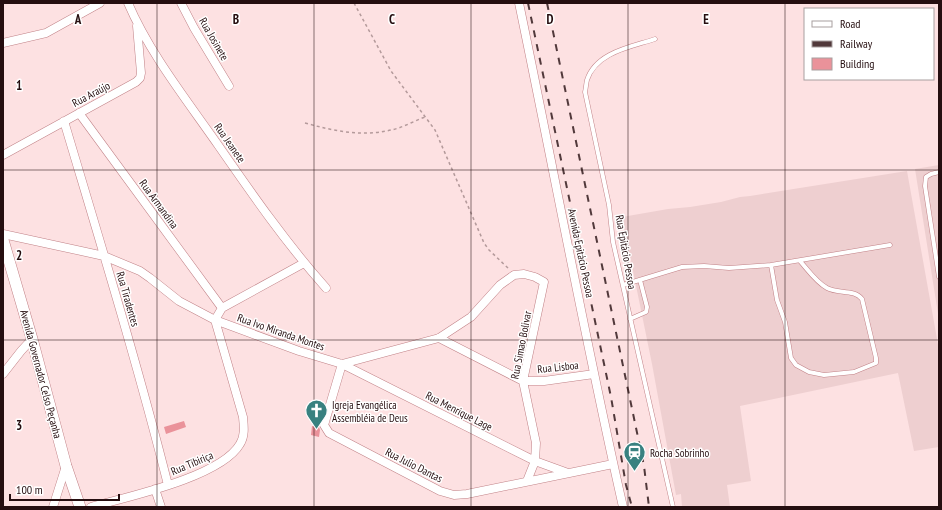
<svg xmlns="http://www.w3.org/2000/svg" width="942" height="510" font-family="'PT Sans Narrow',sans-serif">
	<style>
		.built { fill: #eecfd0 }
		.building { fill: #ea929a }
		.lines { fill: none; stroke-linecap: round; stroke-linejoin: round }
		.service-casing { stroke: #c18287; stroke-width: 5 }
		.minor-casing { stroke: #c18287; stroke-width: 9 }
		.secondary-casing { stroke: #c18287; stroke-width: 12 }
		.path { stroke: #b49a9b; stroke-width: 1.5; stroke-dasharray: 3 3; stroke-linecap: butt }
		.service { stroke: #fff; stroke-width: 4 }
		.minor { stroke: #fff; stroke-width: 8 }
		.secondary { stroke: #fff; stroke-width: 11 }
		.rail { stroke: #51393b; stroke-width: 2; stroke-dasharray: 7 7; stroke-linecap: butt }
		.grid { fill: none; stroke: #250e10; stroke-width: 1; stroke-opacity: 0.55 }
		.labels { text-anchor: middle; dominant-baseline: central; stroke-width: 3; stroke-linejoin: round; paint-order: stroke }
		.street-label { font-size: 11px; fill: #250e10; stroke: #fff }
		.poi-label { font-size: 11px; fill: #250e10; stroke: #fff; text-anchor: start }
		.grid-label { font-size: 13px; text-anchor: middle; font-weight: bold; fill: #250e10; stroke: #fff; stroke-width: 3; stroke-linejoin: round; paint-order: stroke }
	</style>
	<rect width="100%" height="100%" fill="#fde1e2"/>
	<path class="built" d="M939,165v155l-24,-151z
		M907,171l32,179v97l-25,4 -16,-78 -158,33 11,75 -24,4 3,22h-48l-1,-13 -5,1 -24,-131 -30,-147 46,-8 22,-2 31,-5 19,-5 10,-1z"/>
	<path class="building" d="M184,421l2,6 -20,7 -2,-7z
		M312,426l7,1 1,3 -1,7 -8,-2z"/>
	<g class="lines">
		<defs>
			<path id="service" d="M655,39c-24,8 -59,13 -68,41 -1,4 -1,8 -2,12l24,113 4,37 60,265
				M939,172l-8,2 -5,3 -1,9 14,91
				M771,265l6,35 8,22 6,36 5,7 13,7 15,3 30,-3 22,-9v-5l-14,-59c-8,-10 -24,-5 -35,-11 -11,-6 -19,-18 -27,-27
				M623,285l59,-18 22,-1 25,2 42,-3 119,-20
				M630,319l16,-7 1,-5 -7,-27"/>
			<path id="minor" d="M128,3c22,51 58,96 90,142 34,49 68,98 108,143
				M181,3l13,25 35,58
				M519,3c35,168 66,337 104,504
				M3,43l43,-10 54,-30
				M79,113l143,195
				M64,121c36,121 73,241 104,364
				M3,155l133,-73 4,-4 1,-5 -4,-47
				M3,234l101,22 36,15 10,7 29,23 36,19 84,31 43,13 97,-26 32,-21 29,-32 14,-10 10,-1 11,3 9,5 -21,99 13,62 -1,18 -8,20
				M439,338l84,43h21l50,-7
				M3,374l18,-23 11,-12
				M568,473l-33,-12 -193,-97 -18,61 5,8 111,58 14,4 13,-1 146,-30
				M155,489l6,18
				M53,507l13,-41
				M91,507c36,-10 130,-30 149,-63 5,-8 4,-17 3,-27l-28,-97 7,-12 82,-45"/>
			<path id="secondary" d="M3,240l29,99 34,127 14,41"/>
		</defs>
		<use href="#service" class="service-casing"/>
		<use href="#minor" class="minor-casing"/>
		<use href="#secondary" class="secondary-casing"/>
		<path class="path" d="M354,3l37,68 44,59 49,113 5,7 20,19
			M305,123c29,8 56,14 86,7 11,-2 23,-9 34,-13"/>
		<use href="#service" class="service"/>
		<use href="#minor" class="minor"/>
		<use href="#secondary" class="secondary"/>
		<path class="rail" d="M528,3l83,394 15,88 6,22
			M547,3l97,463 5,41"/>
	</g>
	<path class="grid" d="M157,3v504M314,3v504M471,3v504M628,3v504M785,3v504M3,170h936M3,340h936"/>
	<defs>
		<symbol id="church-pin" viewBox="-11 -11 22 30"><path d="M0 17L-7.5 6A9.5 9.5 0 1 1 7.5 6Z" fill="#388180" stroke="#fff"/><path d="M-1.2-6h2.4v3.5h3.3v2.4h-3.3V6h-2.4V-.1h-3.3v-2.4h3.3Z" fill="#fff"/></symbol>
		<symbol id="station-pin" viewBox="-11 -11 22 30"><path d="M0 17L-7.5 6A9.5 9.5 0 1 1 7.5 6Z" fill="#388180" stroke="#fff"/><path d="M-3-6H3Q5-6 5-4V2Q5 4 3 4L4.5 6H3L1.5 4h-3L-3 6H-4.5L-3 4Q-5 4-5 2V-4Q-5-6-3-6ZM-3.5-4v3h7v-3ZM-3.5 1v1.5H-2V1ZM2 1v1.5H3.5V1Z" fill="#fff"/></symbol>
	</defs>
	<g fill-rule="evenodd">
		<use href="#church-pin" x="304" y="398" width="25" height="34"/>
		<use href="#station-pin" x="622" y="440" width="25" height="34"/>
	</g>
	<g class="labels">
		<g class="street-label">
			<text transform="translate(214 39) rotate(60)">Rua Josinete</text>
			<text transform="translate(91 94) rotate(-28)">Rua Araújo</text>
			<text transform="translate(230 143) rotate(55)">Rua Jeanete</text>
			<text transform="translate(159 204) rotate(54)">Rua Armandina</text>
			<text transform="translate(626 252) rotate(80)">Rua Epitácio Pessoa</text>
			<text transform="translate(581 253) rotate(78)">Avenida Epitácio Pessoa</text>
			<text transform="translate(128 299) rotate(74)">Rua Tiradentes</text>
			<text transform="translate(281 332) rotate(19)">Rua Ivo Miranda Montes</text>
			<text transform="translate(521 345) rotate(-79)">Rua Simao Bolivar</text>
			<text transform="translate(558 367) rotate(-6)">Rua Lisboa</text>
			<text transform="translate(41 374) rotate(75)">Avenida Governador Celso Peçanha</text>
			<text transform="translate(459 411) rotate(27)">Rua Menrique Lage</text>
			<text transform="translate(192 463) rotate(-23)">Rua Tibiriça</text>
			<text transform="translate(414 465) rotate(27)">Rua Julio Dantas</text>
		</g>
		<g class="poi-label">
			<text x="332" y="405">Igreja Evangélica<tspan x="332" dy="13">Assembléia de Deus</tspan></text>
			<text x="650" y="453">Rocha Sobrinho</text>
		</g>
	</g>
	<g class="grid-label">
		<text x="78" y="24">A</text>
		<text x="236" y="24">B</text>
		<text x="392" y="24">C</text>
		<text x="550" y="24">D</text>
		<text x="706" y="24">E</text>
		<text x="19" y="90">1</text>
		<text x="19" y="260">2</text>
		<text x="19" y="430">3</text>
	</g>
	<rect width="942" height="510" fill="none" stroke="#250e10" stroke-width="8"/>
	<rect x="804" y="8" width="130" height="72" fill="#ffffff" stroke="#a89f9f"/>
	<rect x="812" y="21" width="20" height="6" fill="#ffffff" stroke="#a89f9f"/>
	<text x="840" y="28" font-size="12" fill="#250e10">Road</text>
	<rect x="812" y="41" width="20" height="6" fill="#51393b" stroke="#a89f9f"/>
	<text x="840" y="48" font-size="12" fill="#250e10">Railway</text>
	<rect x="812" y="58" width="20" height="12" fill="#ea929a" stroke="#a89f9f"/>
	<text x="840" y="68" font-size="12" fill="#250e10">Building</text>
	<path d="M10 494v6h109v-6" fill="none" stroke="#250e10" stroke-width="2"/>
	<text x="16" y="494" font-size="12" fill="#250e10" stroke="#ffffff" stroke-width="3" paint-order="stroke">100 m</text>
</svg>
